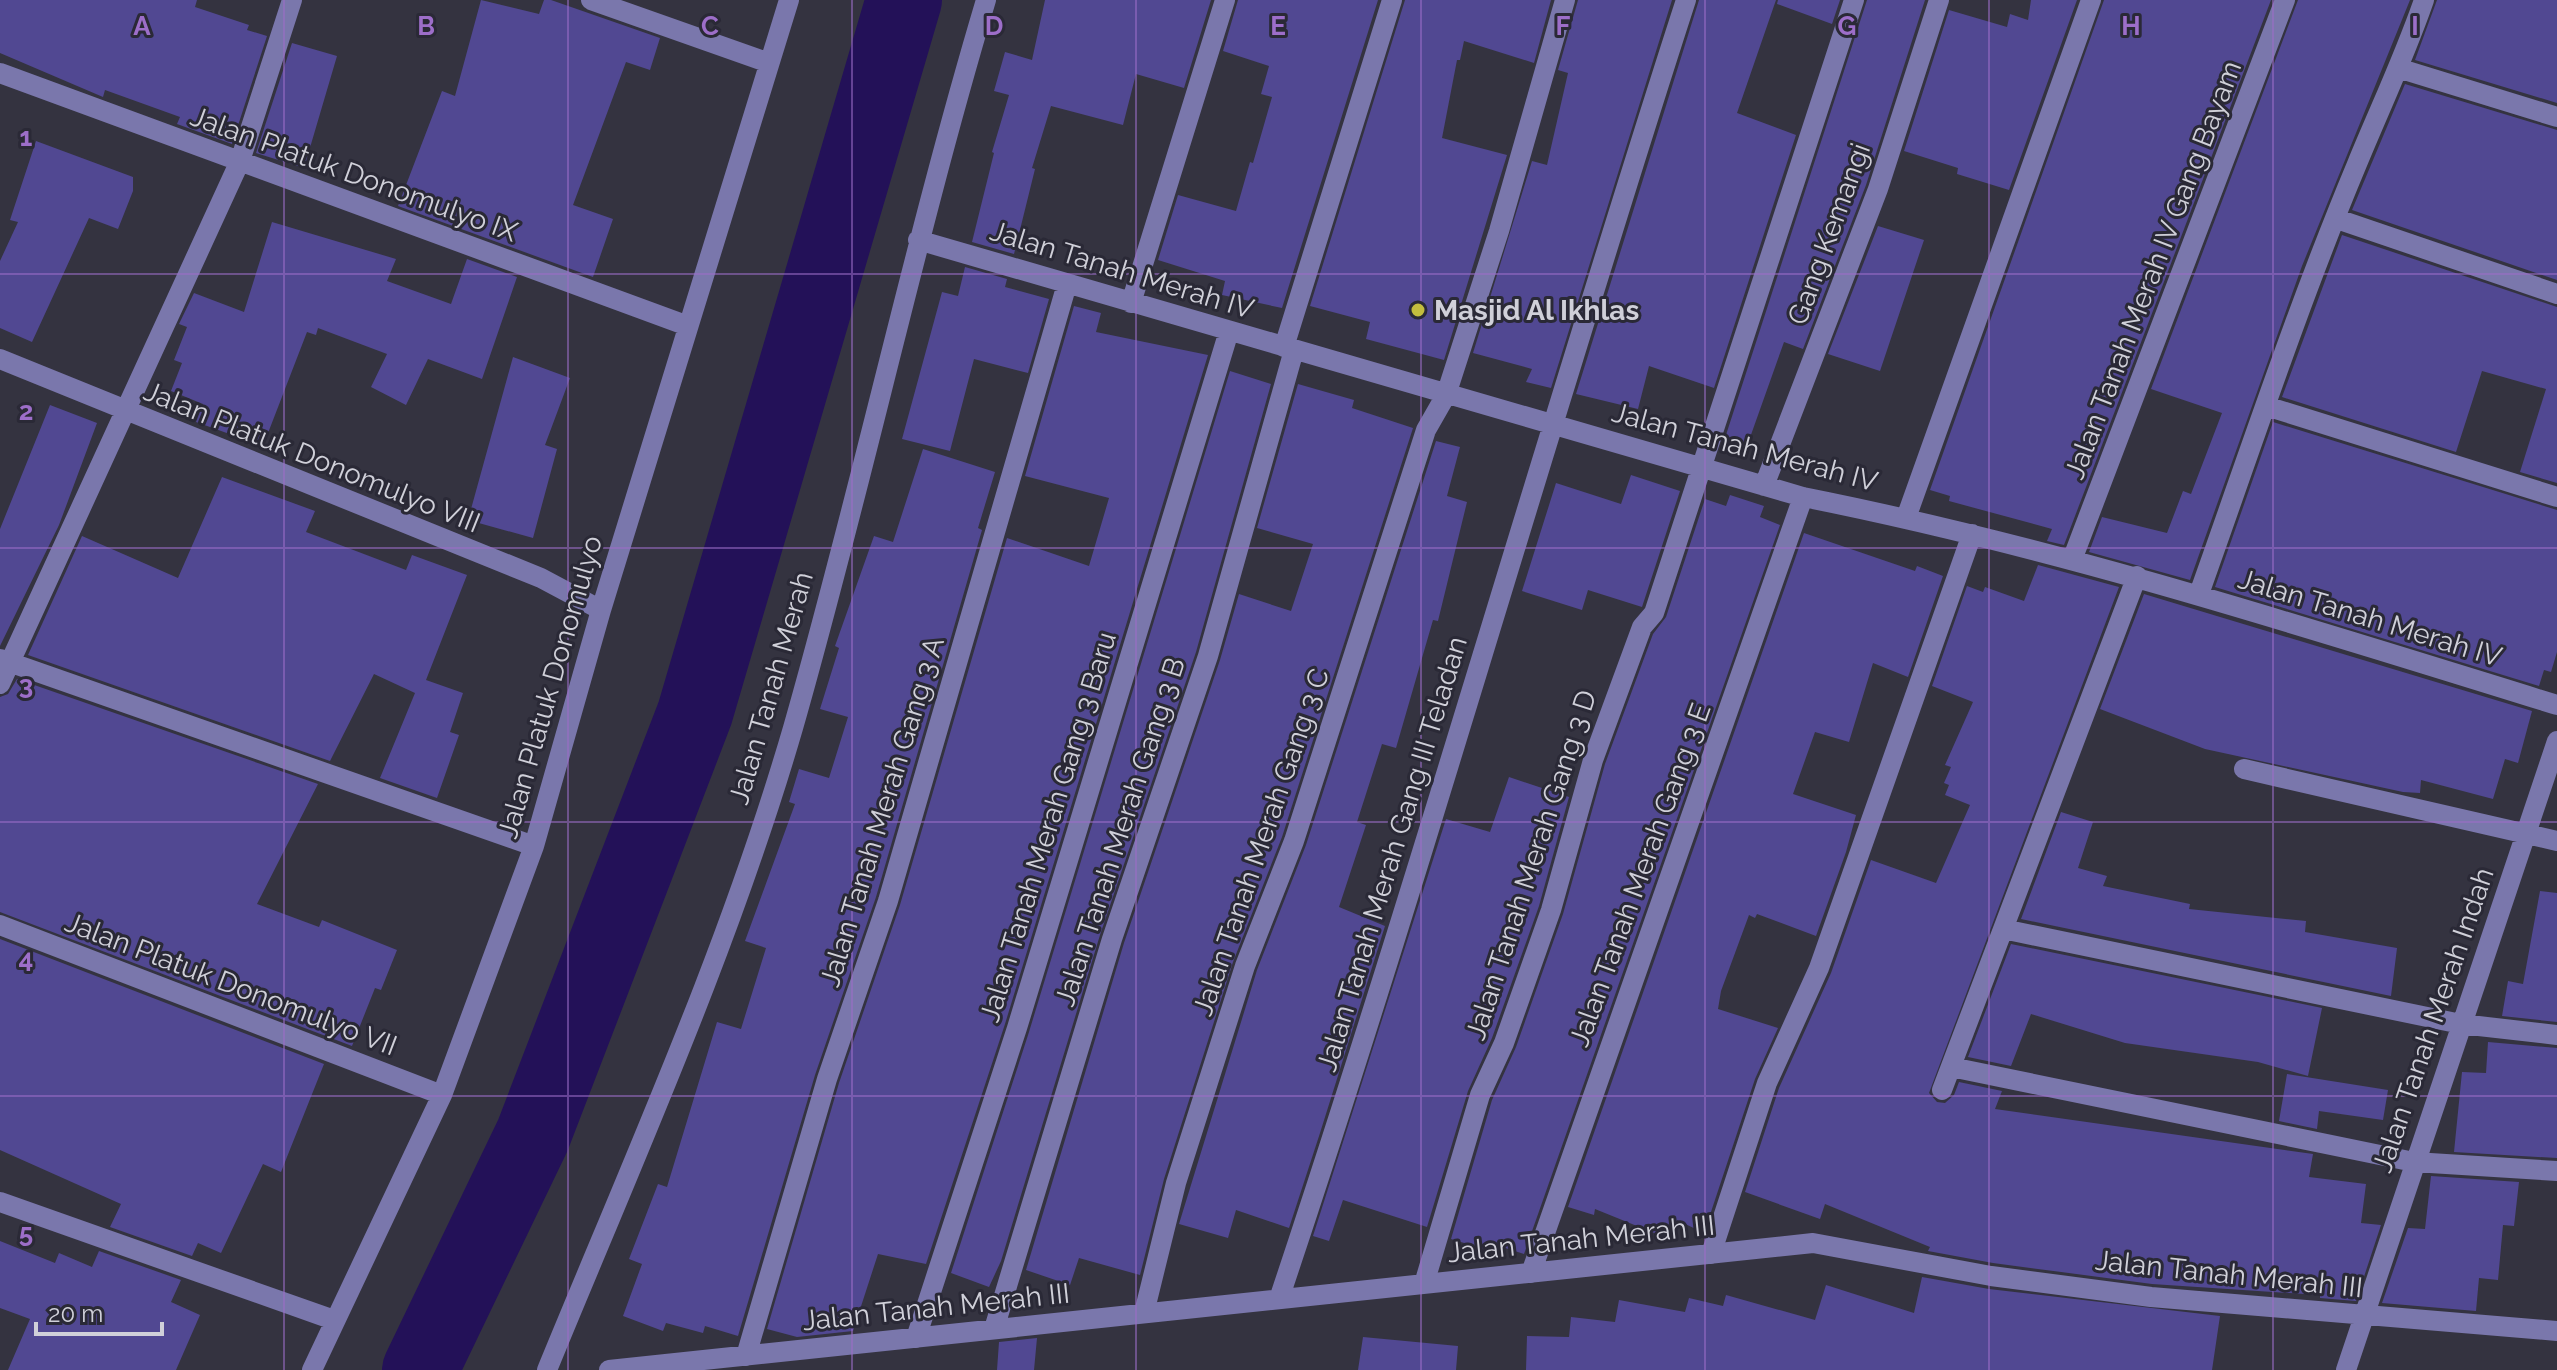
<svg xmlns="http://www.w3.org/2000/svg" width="2557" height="1370" font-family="Raleway,sans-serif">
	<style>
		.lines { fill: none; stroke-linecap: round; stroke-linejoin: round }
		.river { stroke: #231158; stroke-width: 76 }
		.building { fill: #514892 }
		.minor { stroke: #7a77ac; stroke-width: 20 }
		.grid { fill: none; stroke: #9d6ec9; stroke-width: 2; stroke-opacity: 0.55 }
		.poi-dot { fill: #c3bd3e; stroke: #2a2936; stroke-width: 3 }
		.labels { text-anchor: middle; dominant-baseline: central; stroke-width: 6; stroke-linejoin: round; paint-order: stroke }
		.street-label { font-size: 28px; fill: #d0d0d9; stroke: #2a2936 }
		.poi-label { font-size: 28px; font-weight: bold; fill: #d0d0d9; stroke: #2a2936; text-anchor: start }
		.grid-label { font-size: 26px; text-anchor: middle; font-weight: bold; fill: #9d6ec9; stroke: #2a2936; stroke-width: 6; stroke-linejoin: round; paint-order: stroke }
	</style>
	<rect width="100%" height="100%" fill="#343340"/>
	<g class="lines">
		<path class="river" d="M420,1370l113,-235 162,-422 209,-713"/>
	</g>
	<path class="building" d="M0,0h197l-2,7 54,18 -2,5 20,6 -35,108 -55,-20 3,-7 -75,-27 -2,7 -103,-44z
		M481,0l58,14 5,-14h7l109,38 -10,32 -24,-8 -53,143 40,14 -20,58 -195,-71 44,-115 13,5z
		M1045,0h166l-27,88 -48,-14 -13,51 -72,-19 -19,62 3,1 -21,85 -42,-12 22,-89 -2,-1 17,-57 -15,-4 11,-39 27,8z
		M1238,0h140l-96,308 -60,-13 3,-14 -67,-21 20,-65 58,16 14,-49 3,1 19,-66 -11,-3 8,-28 -46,-15z
		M1405,0h146l-17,63 -70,-22 -4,19h-3l-15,78 65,17 -63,205 -78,-21 4,-17 -60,-16z
		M1578,0h94l-121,388 -25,-6 6,-13 -59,-16 59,-192 15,4 21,-92 -10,-3z
		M1699,0h77l-39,113 59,22 -82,253 -65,-22 -11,43 -62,-15z
		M1778,0h62l-8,24 -55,-20z
		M1867,0h58l-59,185 -63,164 -19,-7 -37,104 -22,-8z
		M2031,0h46l-68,190 -52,-16 1,-6 -54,-17 45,-141 58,17 3,-13 18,6z
		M2104,0h167l-207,545 -17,-4 5,-12 -103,-28 1,-5 -20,-6z
		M2298,0h112l-108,266 -112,314 -101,-28 13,-35 65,16 16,-42 8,3 31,-81 -71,-24z
		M2437,0h120v103l-142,-43z
		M292,43l45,13 -33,112 -48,-15z
		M2405,84l152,46v150l-205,-70z
		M36,141l97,36v14l-15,38 -29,-11 -57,124 -32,-14v-67l18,-39 -8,-2z
		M272,222l124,37 -9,22 64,23 16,-45 50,18 -35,102 -54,-20 -22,46 -35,-18 16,-33 -69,-26 -2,7 -9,-3 -44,114 -67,-24 7,-18 -32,-13 11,-28 -8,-3 13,-33 -8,-3 15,-31 50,19z
		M1878,226l46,14 -44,131 -52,-17z
		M2342,235l215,72v176l-37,-11 26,-83 -64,-18 -26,81 -174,-55z
		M965,267l42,12 -2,8 44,12 -21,74 -54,-14 -24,92 -48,-12 40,-147 16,4z
		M1074,306l27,7 -5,19 112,23 -203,669 -79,240 -48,-10 -25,77 -56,6 -30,-8 72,-246 61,-178 107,-367 82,28 20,-68 -84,-22z
		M513,357l57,21 -25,67 12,4 -24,89 -65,-18z
		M1230,371l41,13 -75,268 -96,283 -99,326 -12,26 -38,-14 78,-241z
		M1298,384l56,16 -2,8 61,20 -131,409 -49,125 -69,217 -24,96 -61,-17 -9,27 -44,-15 98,-327 96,-283 19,-66 52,17 22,-67 -56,-16z
		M50,405l47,18 -38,102 -59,121v-117z
		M2273,422l284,88v142l-6,20 -7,-2 -5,16 -324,-99z
		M1436,441l24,6 -13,49 20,6 -29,119 -5,-1 -37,128 -14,-4 -25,78 9,3 -27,82 46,19 -65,207 -31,95 -53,-18 -8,28 -49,-14 78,-254 49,-125z
		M923,449l72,23 -17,56 4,2 -106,367 -61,178 -77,261 -33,-10 -2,7 -37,-10 -3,8 -40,-15 19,-52 -13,-5 29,-75 9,3 50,-165 24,7 25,-81 -21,-7 50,-137 -6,-2 10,-33 30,9 19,-61 -28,-8 19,-61 -4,-2 39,-110 19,6z
		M1631,475l49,16 -38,116 -54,-17 -6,20 -60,-19 34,-108 65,21z
		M222,477l93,34 -9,21 100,38 6,-15 55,20 -41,105 37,13 -13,39 9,3 -22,63 -57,-20 35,-85 -41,-19 -44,87 -302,-106 54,-119 96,42z
		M1730,495l34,11 -4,11 20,8 -256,729 -28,-9 -2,7 -43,-13 41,-139 24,-53 47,-133 42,-150 48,-130 13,-17 39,-118 21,7z
		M1804,533l111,38 2,-5 26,10 -35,101 -35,-14 -24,79 -34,-10 -22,62 63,21 -10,37 -30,84 -59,-22 -2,4 -6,-3 -28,76 -3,18 60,19 -23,51 -51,154 -27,-13 -8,19 -74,-30 -1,6 -26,-8z
		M2038,565l81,22 -190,506 8,9 8,1 9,-8 5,-13 43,9 -7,18 318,45 -4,23 57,7 -5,39 20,2 -25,76 -36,-3v-3l-168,-11 -159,-21 -65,-12 2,-4 -105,-43 -5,15 -75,-27 34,-104 52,-115 40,-113 65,23 34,-78 -25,-10 4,-10 -5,-2 7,-16 -6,-2 28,-63 -41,-16 35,-100 16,6 2,-5 39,14z
		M2144,594l388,117 -14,52 -13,-4 -12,40 -72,-19 -1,13 -17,-1 -198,-43 -105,-40z
		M17,679l301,105 -61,120 62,23 3,-7 75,30 -16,40 -6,-2 -23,58 -352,-134v-215l8,-3z
		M1509,777l60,20 -30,109 -47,132 -24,53 -41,136 -84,-27 -14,41 -16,-5 133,-417 44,13z
		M2061,812l32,10 -15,46 29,8 -4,10 87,18 -1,5 117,12 -1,11 92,16 -6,48 -370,-77z
		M2540,891l17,2v129l-55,-6 6,-35 15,3z
		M0,939l324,125 -43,108 -18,-8 -42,89 -23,-10 -6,13 -82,-29 11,-23 -121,-54z
		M2011,944l311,64 -14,68 -50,-14 -133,-19 -94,-29 -20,52 -43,-9z
		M2488,1042l69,6v110l-103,-6 8,-80 24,1z
		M2287,1074l101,16 -5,30 -64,-9 -2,18 -38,-8z
		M2431,1176l88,6 -5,44 -11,-1 -5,55 -19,-2 -3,33 -94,-8 26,-75 17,1z
		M0,1241l55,22 4,-10 33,14 7,-16 82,29 -10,22 29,13 -24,55h-168l22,-51 -30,-11z
		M1922,1277l67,12 231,27 -8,54h-686l1,-34 42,1 2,-20 44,5 4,-22 66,12 4,-14 34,8 3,-11 89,25 11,-35 88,28z
		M1363,1337l95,9 -2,24h-98z
		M1037,1338l-3,32h-37l2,-28z"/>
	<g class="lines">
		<path class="minor" d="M591,0l178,63
			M2401,69l156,48
			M0,73l688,253
			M2337,219l220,75
			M918,240l885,257c257,51 505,131 754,208
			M1131,303l94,-303
			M1284,347l108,-347
			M0,359l541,219 60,32
			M2266,406l291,91
			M1764,486l114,-297 61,-189
			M1906,518l185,-518
			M2072,560l213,-560
			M2199,594c51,-143 99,-289 158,-430 23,-56 47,-106 67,-164
			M0,659l534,187
			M0,684l240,-523 52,-161
			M2244,769l313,72
			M0,925l442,170
			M2003,929l458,95 96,11
			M1951,1067l463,95 143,9
			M1942,1090l195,-514
			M0,1202l334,118
			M1711,1254l56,-171 52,-115 153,-434
			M1531,1273l272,-776
			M1424,1284l56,-189 24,-52 47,-133 42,-150 49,-133 12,-14 200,-613
			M1279,1299c144,-430 267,-867 407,-1299
			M1144,1313l32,-130 69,-217 49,-125 132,-411 20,-35 53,-164 66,-231
			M994,1329l118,-390 96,-283 86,-306
			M916,1338l101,-310 212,-697
			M746,1356l81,-277 61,-178 179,-617
			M312,1370l130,-275 92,-249 67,-236 188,-610
			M547,1370c87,-212 182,-422 246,-642 69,-241 121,-487 193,-728
			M609,1370l1204,-127 178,33 160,21 406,34
			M2346,1370l211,-629"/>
	</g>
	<path class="grid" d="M284,0v1370M568,0v1370M852,0v1370M1136,0v1370M1421,0v1370M1705,0v1370M1989,0v1370M2273,0v1370M0,274h2557M0,548h2557M0,822h2557M0,1096h2557"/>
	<circle class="poi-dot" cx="1418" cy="310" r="8"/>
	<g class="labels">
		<g class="street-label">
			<text transform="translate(354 174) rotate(20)">Jalan Platuk Donomulyo IX</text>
			<text transform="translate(1829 234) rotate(-70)">Gang Kemangi</text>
			<text transform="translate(1122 270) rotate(17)">Jalan Tanah Merah IV</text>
			<text transform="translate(2153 270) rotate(-69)">Jalan Tanah Merah IV Gang Bayam</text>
			<text transform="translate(1745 447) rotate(15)">Jalan Tanah Merah IV</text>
			<text transform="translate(312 457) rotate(22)">Jalan Platuk Donomulyo VIII</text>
			<text transform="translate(2370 618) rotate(17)">Jalan Tanah Merah IV</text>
			<text transform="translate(550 687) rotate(-74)">Jalan Platuk Donomulyo</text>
			<text transform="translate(771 688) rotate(-74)">Jalan Tanah Merah</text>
			<text transform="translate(882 812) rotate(-73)">Jalan Tanah Merah Gang 3 A</text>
			<text transform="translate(1048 827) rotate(-73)">Jalan Tanah Merah Gang 3 Baru</text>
			<text transform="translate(1120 832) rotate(-72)">Jalan Tanah Merah Gang 3 B</text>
			<text transform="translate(1261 842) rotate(-71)">Jalan Tanah Merah Gang 3 C</text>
			<text transform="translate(1392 854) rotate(-73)">Jalan Tanah Merah Gang III Teladan</text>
			<text transform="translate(1531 865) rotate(-72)">Jalan Tanah Merah Gang 3 D</text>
			<text transform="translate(1640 875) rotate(-70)">Jalan Tanah Merah Gang 3 E</text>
			<text transform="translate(231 984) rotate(21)">Jalan Platuk Donomulyo VII</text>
			<text transform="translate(2433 1020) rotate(-71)">Jalan Tanah Merah Indah</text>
			<text transform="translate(1581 1239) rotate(-6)">Jalan Tanah Merah III</text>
			<text transform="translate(2229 1274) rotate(6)">Jalan Tanah Merah III</text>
			<text transform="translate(936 1307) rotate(-6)">Jalan Tanah Merah III</text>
		</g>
		<g class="poi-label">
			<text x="1434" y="310">Masjid Al Ikhlas</text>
		</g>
	</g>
	<g class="grid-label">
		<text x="142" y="35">A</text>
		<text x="426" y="35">B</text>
		<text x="710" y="35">C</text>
		<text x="994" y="35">D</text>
		<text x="1278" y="35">E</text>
		<text x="1563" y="35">F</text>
		<text x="1847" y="35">G</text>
		<text x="2131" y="35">H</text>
		<text x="2415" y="35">I</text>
		<text x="26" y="146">1</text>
		<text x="26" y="420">2</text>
		<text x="26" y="694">3</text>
		<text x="26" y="968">4</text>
		<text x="26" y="1242">5</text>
	</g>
	<path d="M36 1322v12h126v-12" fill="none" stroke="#d0d0d9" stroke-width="4"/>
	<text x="48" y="1322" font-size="24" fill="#d0d0d9" stroke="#2a2936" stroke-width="6" paint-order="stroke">20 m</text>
</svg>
